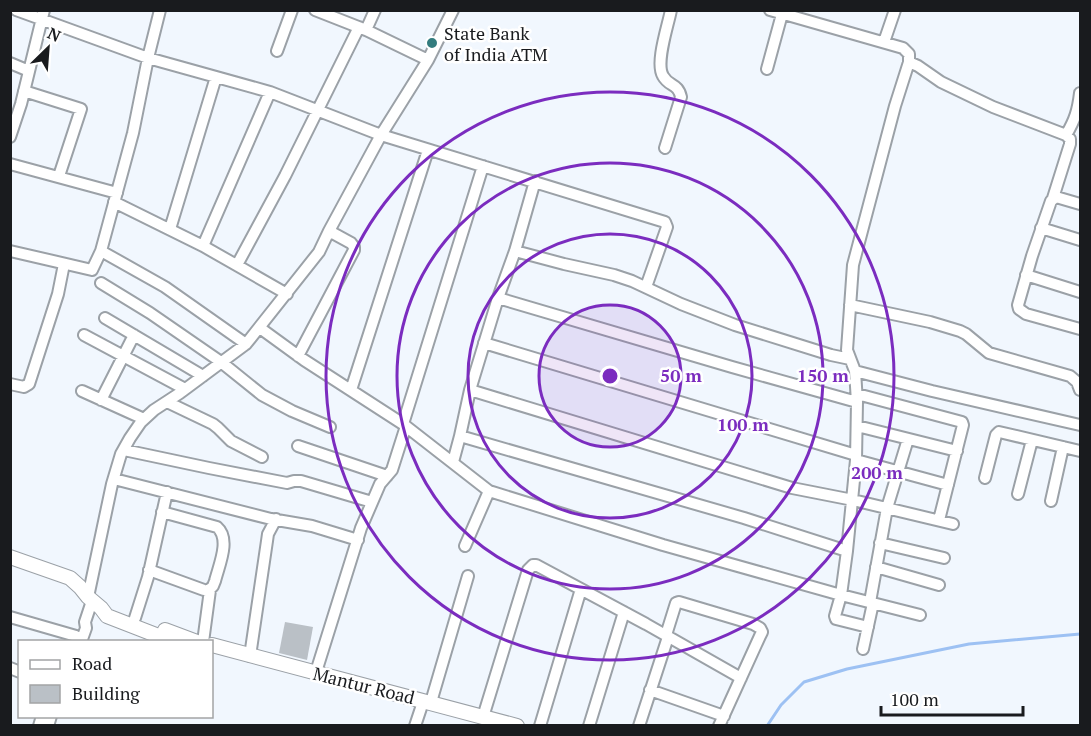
<svg xmlns="http://www.w3.org/2000/svg" width="1091" height="736" font-family="'PT Serif',serif">
	<style>
		.lines { fill: none; stroke-linecap: round; stroke-linejoin: round }
		.stream { stroke: #9dc1f3; stroke-width: 3 }
		.building { fill: #bac0c6 }
		.minor-casing { stroke: #9ba1a7; stroke-width: 14 }
		.major-casing { stroke: #9ba1a7; stroke-width: 16 }
		.minor { stroke: #fff; stroke-width: 10 }
		.major { stroke: #fff; stroke-width: 14 }
		.ring { fill: none; stroke: #7b2cbf; stroke-width: 3 }
		.poi-dot { fill: #337c7e; stroke: #fff; stroke-width: 2 }
		.labels { text-anchor: middle; dominant-baseline: central; stroke-width: 5; stroke-linejoin: round; paint-order: stroke }
		.poi-label { font-size: 18px; fill: #191b1e; stroke: #fff; text-anchor: start }
		.street-label { font-size: 18px; fill: #191b1e; stroke: #fff }
		.centre { fill: #7b2cbf; stroke: #fff; stroke-width: 3 }
		.ring-label { font-size: 18px; text-anchor: middle; font-weight: bold; fill: #7b2cbf; stroke: #fff; stroke-width: 5; stroke-linejoin: round; paint-order: stroke }
	</style>
	<rect width="100%" height="100%" fill="#f1f7fe"/>
	<g class="lines">
		<path class="stream" d="M767,726l14,-21 23,-23 43,-13 122,-25 111,-10"/>
	</g>
	<path class="building" d="M285,622l28,5 -6,33 -28,-7z"/>
	<g class="lines">
		<defs>
			<path id="minor" d="M16,10l132,48 122,34 111,43 284,87 2,5 -21,60
				M315,10l51,20 62,30
				M770,10l133,38 6,6v8l-14,44 -42,159 -6,85 8,21 2,31 -1,58 -9,91
				M366,30l9,-20
				M884,42l11,-32
				M277,51l15,-41
				M909,62l9,4 23,16 52,25 73,28 4,4v5l-17,54
				M10,63l19,8
				M767,69l15,-55
				M24,91l57,18 -22,67
				M1066,135c9,-15 12,-25 14,-42
				M10,137l11,-33 23,-94
				M665,148l16,-51c-3,-14 -12,-10 -18,-21 -8,-13 5,-50 8,-66
				M10,164l107,29
				M114,202l89,44 84,48
				M1080,204l-24,-7 -5,4 -19,55 -14,49 1,4 7,5 54,15
				M1041,228l39,12
				M170,229l46,-152
				M203,246l67,-154
				M10,251l82,19 9,-19 32,-118 15,-75 12,-48
				M101,251l64,36 81,57
				M515,251l49,13 50,11 18,6 49,23 54,21 96,30 19,4
				M237,265l48,-89 74,-149
				M1026,275l54,17
				M101,283l49,30 71,49 41,33 30,16 38,16
				M498,298l17,-47 20,-70
				M850,305l80,17 30,9 6,3 23,19 81,23 7,6 3,8
				M105,318l98,58
				M260,328l44,32 99,64 86,67 -24,55
				M84,335l101,54
				M484,343l372,112
				M298,356l56,-106v-3l-3,-4 -22,-12
				M855,371l77,20 148,34
				M10,384l14,3 5,-3 29,-90 6,-30
				M351,390l77,-240
				M470,390l322,98 61,12 100,24
				M82,391l62,28
				M857,394l105,28 1,3 -24,95
				M101,400l33,-65
				M167,402l46,22 5,4 13,13 31,16
				M403,424l80,-258
				M857,426l100,25
				M460,436l10,-46 28,-92 234,69 125,35
				M298,446l89,30
				M124,450l85,18 78,15 7,-2h7l71,21
				M856,460l92,25
				M453,462l7,-26 284,82 103,33 -6,44 -178,-50 -174,-54
				M985,478l11,-43 3,-3 81,19
				M114,479l157,40 41,7 46,14
				M1018,494l14,-54
				M1051,501l12,-54
				M880,543l64,15
				M876,567l63,18
				M149,570l55,20 4,1 5,-5 2,-5c4,-16 16,-42 2,-54l-55,-15
				M88,597l24,-113 9,-30 9,-16 11,-16 13,-12 26,-17 66,-49 73,-92 10,-21 52,-96 47,-75 25,-50
				M870,602l17,-94 21,-69
				M10,617l66,19
				M135,618l13,-41 19,-85
				M868,627l-32,-8 -1,-3 6,-21 79,20
				M666,635l10,-32 3,-1 74,22 7,4 2,4 -2,4 -41,90
				M81,642l5,-14 -1,-6 7,-21
				M203,642l7,-52
				M863,649l10,-46
				M250,656l17,-115 1,-7 8,-15
				M10,668l10,4
				M316,672l45,-144 19,-44 12,-14 14,-44
				M650,690l74,26
				M431,702l37,-126
				M483,717l45,-147 5,-5h3l110,59 95,54
				M39,726l3,-10
				M48,726l3,-10
				M415,726l6,-18
				M540,726l41,-137
				M589,726l35,-114
				M639,726l29,-89"/>
			<path id="major" d="M10,557l60,21 10,9 8,10 13,11 6,8 67,26
				M165,630l32,12
				M212,645c101,27 203,53 305,81"/>
		</defs>
		<use href="#minor" class="minor-casing"/>
		<use href="#major" class="major-casing"/>
		<use href="#minor" class="minor"/>
		<use href="#major" class="major"/>
	</g>
	<circle cx="610" cy="376" r="71" fill="#7b2cbf" fill-opacity=".12"/>
	<g class="ring">
		<circle cx="610" cy="376" r="71"/>
		<circle cx="610" cy="376" r="142"/>
		<circle cx="610" cy="376" r="213"/>
		<circle cx="610" cy="376" r="284"/>
	</g>
	<circle class="poi-dot" cx="432" cy="43" r="6"/>
	<g class="labels">
		<g class="poi-label">
			<text x="444" y="33">State Bank<tspan x="444" dy="21">of India ATM</tspan></text>
		</g>
		<g class="street-label">
			<text transform="translate(364 685) rotate(14)">Mantur Road</text>
		</g>
	</g>
	<circle cx="610" cy="376" r="9" class="centre"/>
	<g class="ring-label">
		<text x="681" y="382">50 m</text>
		<text x="823" y="382">150 m</text>
		<text x="743" y="431">100 m</text>
		<text x="877" y="479">200 m</text>
	</g>
	<rect width="1091" height="736" fill="none" stroke="#191b1e" stroke-width="24"/>
	<rect x="18" y="640" width="195" height="78" fill="#ffffff" stroke="#a3a4a5" stroke-width="1.5"/>
	<rect x="30" y="660" width="30" height="9" fill="#ffffff" stroke="#a3a4a5" stroke-width="1.5"/>
	<text x="72" y="670" font-size="18" fill="#191b1e">Road</text>
	<rect x="30" y="685" width="30" height="18" fill="#bac0c6" stroke="#a3a4a5" stroke-width="1.5"/>
	<text x="72" y="700" font-size="18" fill="#191b1e">Building</text>
	<g transform="translate(48 48) rotate(25)" stroke="#ffffff" stroke-width="4.5" paint-order="stroke">
	<path d="M0-4.5L10 22L0 15L-10 22Z" fill="#191b1e"/>
	<text y="-9" font-size="16" font-weight="bold" text-anchor="middle" fill="#191b1e">N</text>
	</g>
	<path d="M881 706v9h142v-9" fill="none" stroke="#191b1e" stroke-width="3"/>
	<text x="890" y="706" font-size="18" fill="#191b1e" stroke="#ffffff" stroke-width="4.5" paint-order="stroke">100 m</text>
</svg>
